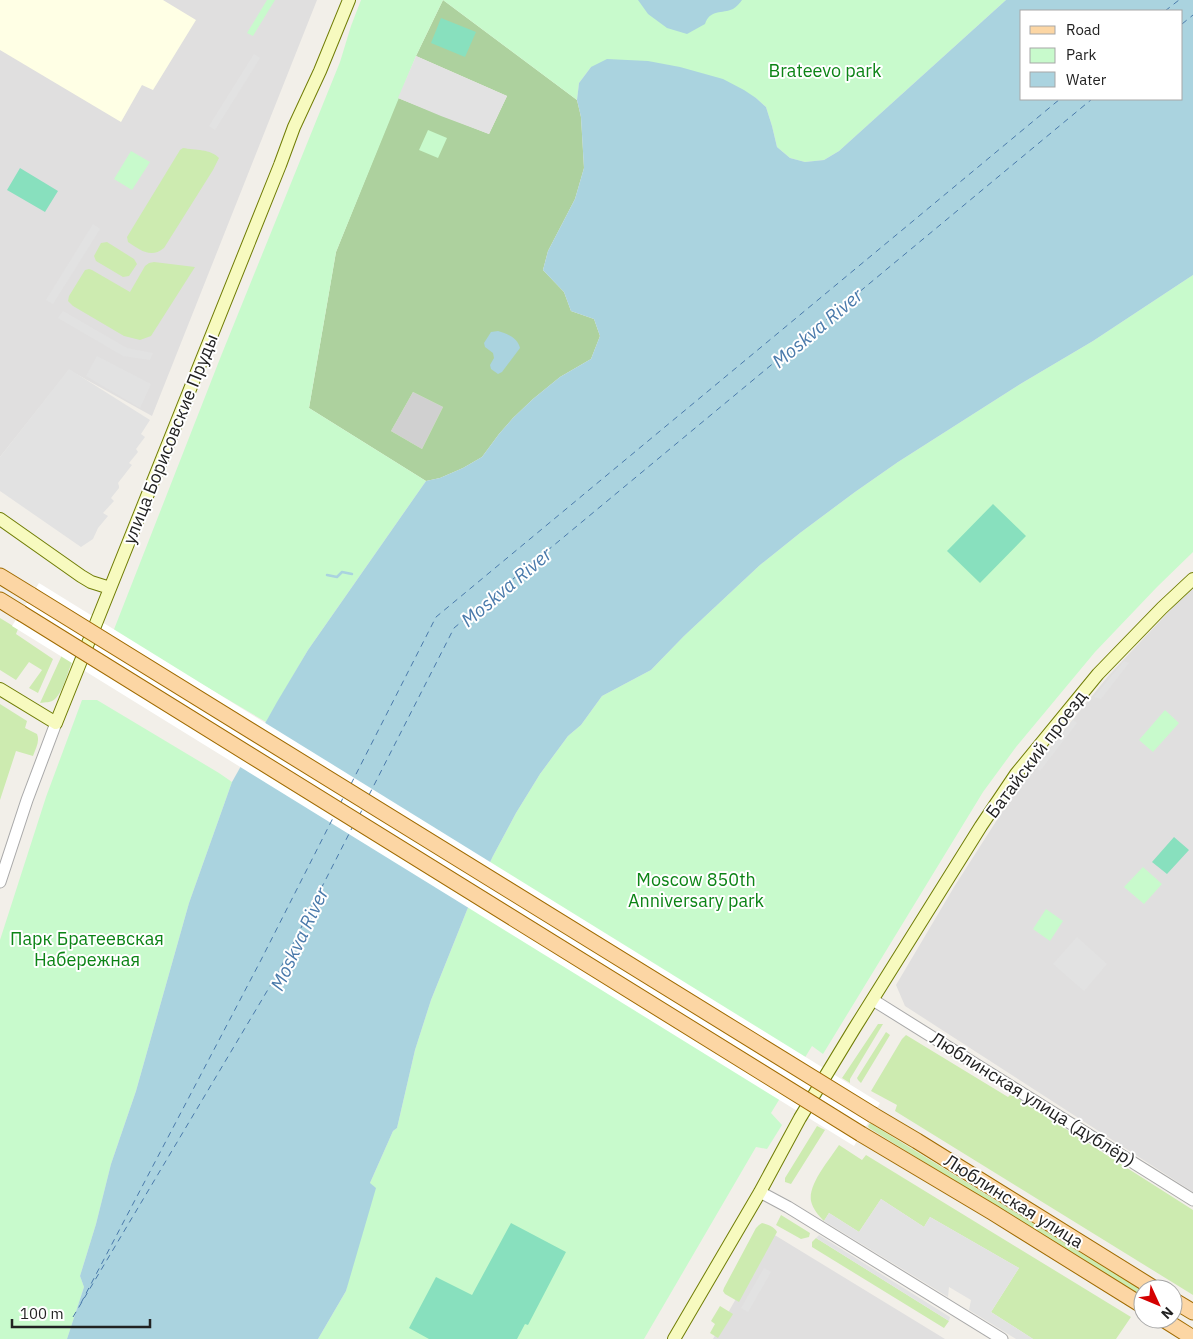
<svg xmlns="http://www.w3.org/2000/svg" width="1193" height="1339" font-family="'IBM Plex Sans',sans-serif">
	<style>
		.residential { fill: #e0dfdf }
		.education { fill: #ffffe5 }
		.religious { fill: #d0d0d0 }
		.grass { fill: #cdebb0 }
		.forest { fill: #add19e; fill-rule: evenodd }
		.park { fill: #c8facc }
		.pitch { fill: #88e0be }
		.parking { fill: #e2e2e2 }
		.water { fill: #aad3df; fill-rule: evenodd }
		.pier { fill: #fff }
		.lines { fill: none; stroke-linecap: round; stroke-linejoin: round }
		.stream { stroke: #aad3df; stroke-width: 2.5 }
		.ferry { stroke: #4a7aab; stroke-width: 1; stroke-dasharray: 6 5; stroke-linecap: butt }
		.tertiary-casing { stroke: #a9a9a9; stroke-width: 13 }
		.secondary-casing { stroke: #707d05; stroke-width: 14 }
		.primary-casing { stroke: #a06b00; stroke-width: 17 }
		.tertiary { stroke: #fff; stroke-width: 11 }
		.secondary { stroke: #f7fabf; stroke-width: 12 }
		.primary { stroke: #fcd6a4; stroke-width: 15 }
		.primary-bridge-casing { stroke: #a06b00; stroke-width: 17; stroke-linecap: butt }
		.primary-bridge { stroke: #fcd6a4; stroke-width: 15 }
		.labels { text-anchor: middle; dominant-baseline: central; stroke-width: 4; stroke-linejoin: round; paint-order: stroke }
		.park-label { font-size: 18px; fill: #0c8416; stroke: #fff }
		.street-label { font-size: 18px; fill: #222; stroke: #fff }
		.water-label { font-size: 19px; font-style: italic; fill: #4a7aab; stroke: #fff }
	</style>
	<rect width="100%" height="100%" fill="#f2efe9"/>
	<path class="residential" d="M0,0h317l-165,416 -83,-46 -69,87z
		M1193,589v603l-288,-186 -9,-21 58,-98 64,-100 91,-112 69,-73z
		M773,1234l172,105h-232z"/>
	<path class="education" d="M0,0h163l33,20 -43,70 -11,-5 -21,37 -121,-72z"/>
	<path class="religious" d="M413,392l30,15 -21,42 -31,-18z"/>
	<path class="grass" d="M183,148c12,2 28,1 36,10l-6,12 -49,78c-13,11 -24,2 -36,-6l-1,-5 53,-87z
		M107,242l27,17 3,5 -8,12 -6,1 -27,-16 -2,-5 7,-13z
		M154,262l41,5 -44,69 -11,4 -16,-4 -51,-30 -5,-5 1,-5 16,-26 4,-1 3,1 38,22 15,-26 4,-3z
		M0,618l18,11 -2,5 37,25 -15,34 -9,-5 13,-18 -13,-8 -13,18 -16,-10z
		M62,655l10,7c-4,9 -9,30 -17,37 -4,4 -10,3 -15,4z
		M0,704l27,17 -2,7 12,6c3,7 -1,14 -4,22l-17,-5 -16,49z
		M878,1024h5l-33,55v4l-8,-5z
		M886,1032l4,3 -29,48 -3,-3 -1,-2z
		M906,1035l102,62 3,-3 182,116v85l-298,-184 2,-6 -26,-14 31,-52z
		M870,1123l273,168v6l-274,-169 -1,-2z
		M817,1126l8,4 -34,54 -6,-2v-4z
		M839,1145l23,15 4,-5 265,162 -15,22h-83l-42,-27 28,-44 -89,-51 -6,10 -43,-28 -22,33 -30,-19 -5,8c-6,-6 -11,-12 -13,-20 -3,-17 19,-42 28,-56z
		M781,1215l29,18 -1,4 -8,2 -25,-14z
		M762,1223c5,1 13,4 15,9l-38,70 -14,-8 -2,-3 1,-3 32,-60 3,-3z
		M816,1238l133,83 -5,7 -132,-81v-5z
		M720,1306l13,8 -15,24 -8,-5 5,-9 -4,-3z"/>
	<path class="forest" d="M443,0l134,100 4,17 3,51 -9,31 -27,52 -5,19 21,22 7,19 23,8 6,17 -9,23 -31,18 -27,22 -20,19 -14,16 -17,23 -19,11 -23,10 -14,3 -117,-73 27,-156 62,-154 91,36 18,-38 -91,-40zM413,392l30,15 -21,42 -31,-18z"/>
	<path class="park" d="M267,0h8l-22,36 -6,-3z
		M361,0h645l-167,151 -15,9 -19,2 -15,-4 -13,-11 -5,-21 -6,-19 -10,-9 -165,-31 -12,16 -2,17 -134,-100 -27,56 -80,196 -27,156 117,73 -118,169 -42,72 -153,-90 108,-276 119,-294 11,-36z
		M428,130l19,8 -9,20 -19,-8z
		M131,151l19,11 -18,28 -18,-11z
		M1193,275v277l-36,35 -62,65 -79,95 -33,45 -160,262 -11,-8 -41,67 11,12 -15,24 -11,-2 -112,192h-326l28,-48 24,-108 23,-52 4,-3 18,-78 16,-50 36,-90 26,-54 23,-43 24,-39 28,-38 13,-11 21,-29 49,-26 33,-34 76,-71 40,-32 55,-41 43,-30 124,-79 71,-42z
		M82,700h15l122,73 13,9 -43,121 -53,188 -25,73 -15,60 -16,52 4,11 -17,52h-67v-399l46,-143z
		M1165,710l14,13 -26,29 -14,-12z
		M1143,867l19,17 -18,20 -20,-17z
		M1046,909l17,12 -13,20 -17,-12z"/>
	<path class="pitch" d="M441,18l35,14 -11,25 -34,-14z
		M20,168l38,23 -13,21 -38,-22z
		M993,504l33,32 -46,47 -33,-32z
		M1174,837l15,13 -22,24 -15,-12z
		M511,1223l55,29 -38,73 -3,-1 -8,15h-88l-20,-11 27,-51 36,18z"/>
	<path class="parking" d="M254,54l6,4 -45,72 -6,-4z
		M416,56l91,40 -18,38 -48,-18 -43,-18z
		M93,224l7,5 -47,75 -7,-4z
		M63,311l64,37 26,5 -3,7 -27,-4 -65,-38z
		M97,356l54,28 -11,24 -54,-32z
		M69,369l81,51 -9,14 4,3 -9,12 2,3 -9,11 3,2 -14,18 1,3v2l-8,10 3,3 -11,12 5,3 -10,12 -5,11 -12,8 -81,-56v-34z
		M1124,661l5,2 -28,36 -7,-2z
		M1073,720l4,3 -37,48 -4,-4z
		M1077,937l30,27 -23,27 -31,-27z
		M881,1199l43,28 6,-10 89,51 -28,44 42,27h-17l-47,-29 2,-10 -22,-13 -1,10 -124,-76 5,-8 30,19z
		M819,1235l131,82 -1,4 -133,-83z
		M764,1268l7,4 -23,40 -7,-4z"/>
	<path class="water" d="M638,0h104c-2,3 -6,7 -9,9 -11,5 -23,0 -28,15l-18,10 -20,-6 -19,-14z
		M1006,0h187v275l-100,66 -71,42 -124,79 -43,30 -55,41 -40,32 -76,71 -33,34 -49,26 -21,29 -13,11 -28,38 -24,39 -23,43 -26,54 -36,90 -16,50 -18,78 -4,3 -23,52 6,5 -30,103 -28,48h-251l17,-52 -4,-11 16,-52 15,-60 25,-73 53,-188 43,-121 45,-80 31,-52 118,-169 14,-3 23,-10 19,-11 17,-23 14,-16 20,-19 27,-22 31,-18 9,-23 -6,-17 -23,-8 -7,-19 -21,-22 5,-19 27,-52 9,-31 -3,-51 -4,-17 2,-17 12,-16 16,-8 41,2 32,6 43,12 21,11 12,8 10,9 6,19 5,21 13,11 15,4 19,-2 15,-9zM1022,11h160v88h-160z
		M498,331c10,3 20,7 22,17l-18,24 -4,2 -7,-5 -1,-4 4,-7 -1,-5 -8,-6 -1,-4 7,-11z"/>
	<path class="pier" d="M39,583l841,520 -26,43 -842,-520z"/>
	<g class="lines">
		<path class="stream" d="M327,575l10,2 5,-5 10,2"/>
		<path class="ferry" d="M1165,11l14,-11
			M1182,24l11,-9
			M351,784l85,-167 624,-518
			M369,795l85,-167 638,-529
			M340,804l4,-8
			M359,816l4,-8
			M81,1303l180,-343 73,-144
			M73,1317l206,-346 73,-143"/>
		<defs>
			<path id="tertiary" d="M0,882l27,-82 29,-77
				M873,1000l320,200
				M760,1192l28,15 214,132"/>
			<path id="secondary" d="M0,519l81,57 10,6 19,6
				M0,689l56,34 224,-558 14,-38 26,-56 29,-71
				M674,1339l86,-147 40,-74 54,-89 127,-203 35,-52 82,-100 64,-66 31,-29"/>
			<path id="primary" d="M0,576l31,19
				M0,600l21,13
				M873,1115l44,26 238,148
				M861,1134l131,78 151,94
				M1173,1300l20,12
				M1163,1319l30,19"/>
		</defs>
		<use href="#tertiary" class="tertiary-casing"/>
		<use href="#secondary" class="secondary-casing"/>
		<use href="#primary" class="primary-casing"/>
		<use href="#tertiary" class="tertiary"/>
		<use href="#secondary" class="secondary"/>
		<use href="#primary" class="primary"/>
		<defs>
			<path id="primary-bridge" d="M31,595l842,520
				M21,613l840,521"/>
		</defs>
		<use href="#primary-bridge" class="primary-bridge-casing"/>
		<use href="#primary-bridge" class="primary-bridge"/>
	</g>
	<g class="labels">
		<g class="park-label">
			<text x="825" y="70">Brateevo park</text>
			<text x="696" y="879">Moscow 850th<tspan x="696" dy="21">Anniversary park</tspan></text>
			<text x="87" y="938">Парк Братеевская<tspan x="87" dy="21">Набережная</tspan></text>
		</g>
		<g class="street-label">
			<text transform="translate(170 439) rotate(-68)">улица Борисовские Пруды</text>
			<text transform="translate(1036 754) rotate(-53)">Батайский проезд</text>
			<text transform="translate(1033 1099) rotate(32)">Люблинская улица (дублёр)</text>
			<text transform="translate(1014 1201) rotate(32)">Люблинская улица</text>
		</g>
		<g class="water-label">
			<text transform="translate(817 328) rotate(-40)">Moskva River</text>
			<text transform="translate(506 587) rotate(-40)">Moskva River</text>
			<text transform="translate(299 939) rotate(-65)">Moskva River</text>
		</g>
	</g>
	<rect x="1020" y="10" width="162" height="90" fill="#ffffff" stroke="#a7a7a7"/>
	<rect x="1030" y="26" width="25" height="8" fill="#fcd6a4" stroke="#a7a7a7"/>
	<text x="1066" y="35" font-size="15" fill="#222222">Road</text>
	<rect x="1030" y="48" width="25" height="15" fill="#c8facc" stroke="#a7a7a7"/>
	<text x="1066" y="60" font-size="15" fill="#222222">Park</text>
	<rect x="1030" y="72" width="25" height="15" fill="#aad3df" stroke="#a7a7a7"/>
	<text x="1066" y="85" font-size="15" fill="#222222">Water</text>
	<g transform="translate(1158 1304) rotate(134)"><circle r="24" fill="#ffffff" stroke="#a7a7a7"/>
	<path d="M0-4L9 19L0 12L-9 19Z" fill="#d40000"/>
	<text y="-8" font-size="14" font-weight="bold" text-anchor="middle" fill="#222222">N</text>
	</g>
	<path d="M12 1319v8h138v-8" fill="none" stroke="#222222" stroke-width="2.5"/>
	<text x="20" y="1319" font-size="15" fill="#222222" stroke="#ffffff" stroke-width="4" paint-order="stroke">100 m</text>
</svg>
